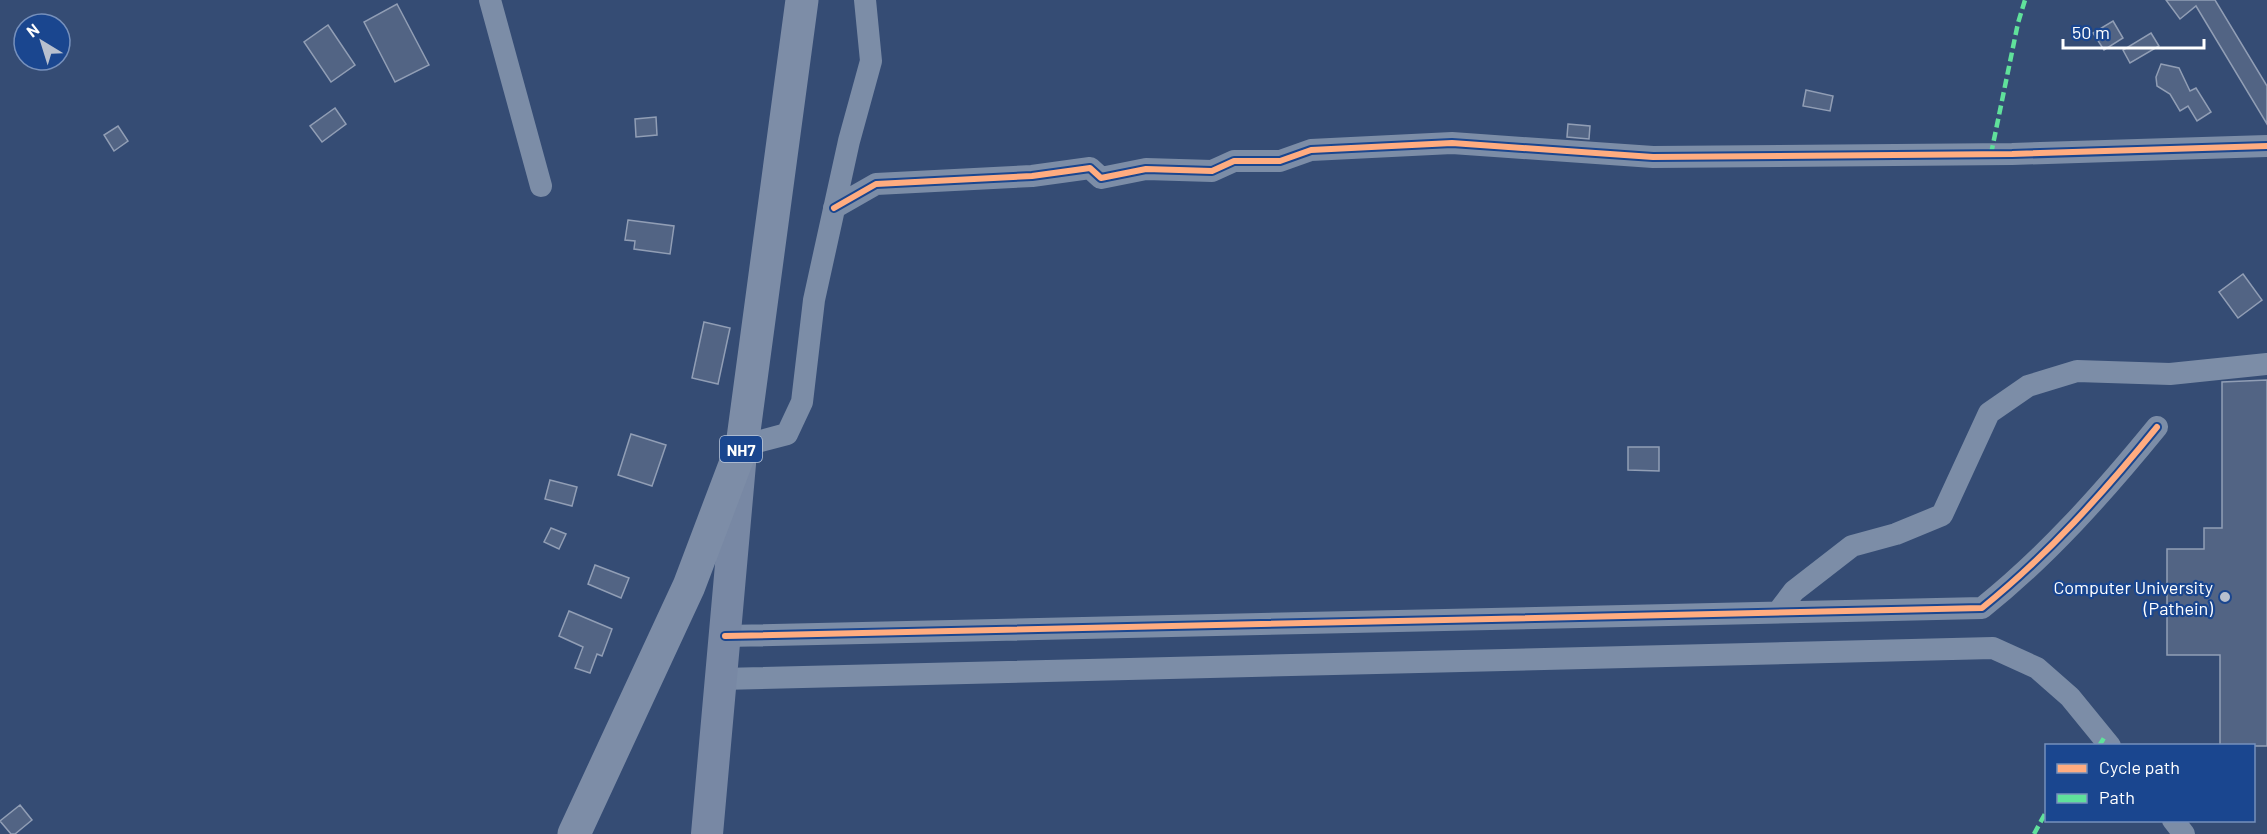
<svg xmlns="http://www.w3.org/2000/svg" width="2267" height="834" font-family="Barlow,sans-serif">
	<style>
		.building { fill: #526484; stroke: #919eb5; stroke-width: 1.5 }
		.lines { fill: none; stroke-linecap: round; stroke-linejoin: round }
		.street { stroke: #7c8da7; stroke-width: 22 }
		.secondary { stroke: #7888a4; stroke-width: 32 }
		.highway { stroke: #7d8da7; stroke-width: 33 }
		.quiet { stroke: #60e19b; stroke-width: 4.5; stroke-dasharray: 9 4.5; stroke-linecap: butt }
		.cycleway-casing { stroke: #1a468f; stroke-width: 10 }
		.cycleway { stroke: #ffac80; stroke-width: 6 }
		.poi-dot { fill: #b8c0ce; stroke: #1a468f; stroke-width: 2 }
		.labels { text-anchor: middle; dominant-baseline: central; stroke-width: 4.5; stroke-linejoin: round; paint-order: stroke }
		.shield { fill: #1a468f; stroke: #bac8dd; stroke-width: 1.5 }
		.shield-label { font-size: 16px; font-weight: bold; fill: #fff }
		.poi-label { font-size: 18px; fill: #fff; stroke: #1a468f; text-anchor: end }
	</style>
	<rect width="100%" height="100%" fill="#354c74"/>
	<path class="building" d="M2166,0h49l52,86v38l-71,-118 -16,13z
		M397,4l32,61 -34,17 -31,-60z
		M2113,21l10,17 -19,12 -11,-17z
		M328,25l27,40 -24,17 -27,-40z
		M2151,33l8,13 -29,17 -7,-13z
		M2161,64l18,4 11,23 6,-3 15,24 -14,9 -9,-15 -8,5 -10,-17 -13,-8 -1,-9z
		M1806,90l27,6 -3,15 -27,-5z
		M335,108l11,16 -24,18 -12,-16z
		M656,117l1,18 -21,2 -1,-18z
		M1568,124l22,2 -1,13 -22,-2z
		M118,126l10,15 -14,10 -10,-16z
		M628,220l46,6 -4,28 -36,-5 1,-8 -10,-1z
		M2243,274l19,26 -24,18 -19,-26z
		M704,322l26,6 -12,56 -26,-6z
		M2267,380v366h-47v-91h-53v-106h37v-21h18v-146z
		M631,434l35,11 -14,41 -34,-11z
		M1628,447h31v24l-31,-1z
		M550,480l27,7 -5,19 -27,-7z
		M551,528l15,6 -7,15 -15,-7z
		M595,565l34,13 -8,20 -33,-14z
		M569,611l43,18 -10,27 -5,-2 -7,19 -15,-5 8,-21 -24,-11z
		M20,805l12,15 -17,14h-4l-11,-13z"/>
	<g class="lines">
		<path class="street" d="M490,0l51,186
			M834,208l42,-24 156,-8 58,-8 11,10 45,-9 66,2 22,-10h46l31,-11 141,-7 201,14 359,-3 255,-8
			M742,446l45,-12 15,-32 12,-102 35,-159 22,-80 -6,-61
			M1778,612l16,-21 58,-45 44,-12 46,-19 47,-102 39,-27 49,-15 93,3 97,-10
			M725,636l1257,-28c65,-52 122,-116 175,-181
			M721,679l1272,-31 44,20 33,29 40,49
			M2173,820l11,14"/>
		<path class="secondary" d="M707,834l33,-370"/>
		<path class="highway" d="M574,834l115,-248 53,-140 60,-446"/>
		<path class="quiet" d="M1991,154l27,-131 7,-23
			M2099,746l5,-8
			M2034,834l12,-22"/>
		<defs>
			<path id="cycleway" d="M834,208l42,-24 156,-8 58,-8 11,10 45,-9 66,2 22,-10h46l31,-11 141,-7 201,14 359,-3 255,-8
				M725,636l1257,-28c65,-52 122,-116 175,-181"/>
		</defs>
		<use href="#cycleway" class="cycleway-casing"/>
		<use href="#cycleway" class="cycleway"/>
	</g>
	<circle class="poi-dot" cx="2225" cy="597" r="6"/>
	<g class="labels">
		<rect class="shield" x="720" y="436" width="42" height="26" rx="4.5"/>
		<g class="shield-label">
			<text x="741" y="449">NH7</text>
		</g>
		<g class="poi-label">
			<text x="2213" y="587">Computer University<tspan x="2213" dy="21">(Pathein)</tspan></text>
		</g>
	</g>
	<rect x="2045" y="744" width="210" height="78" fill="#1a468f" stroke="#7690bc" stroke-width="1.5"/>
	<rect x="2057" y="764" width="30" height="9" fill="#ffac80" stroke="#7690bc" stroke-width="1.5"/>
	<text x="2099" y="774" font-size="18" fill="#ffffff">Cycle path</text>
	<rect x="2057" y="794" width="30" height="9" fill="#60e19b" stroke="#7690bc" stroke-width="1.5"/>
	<text x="2099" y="804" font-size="18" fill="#ffffff">Path</text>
	<g transform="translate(42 42) rotate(322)"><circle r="28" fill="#1a468f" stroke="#7690bc" stroke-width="1.5"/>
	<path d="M0-4.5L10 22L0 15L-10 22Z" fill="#b8c0ce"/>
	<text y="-9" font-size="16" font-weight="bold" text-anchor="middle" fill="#ffffff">N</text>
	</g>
	<path d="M2063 39v9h141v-9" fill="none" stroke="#ffffff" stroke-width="3"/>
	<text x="2072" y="39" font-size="18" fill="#ffffff" stroke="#1a468f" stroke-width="4.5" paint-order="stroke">50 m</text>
</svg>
